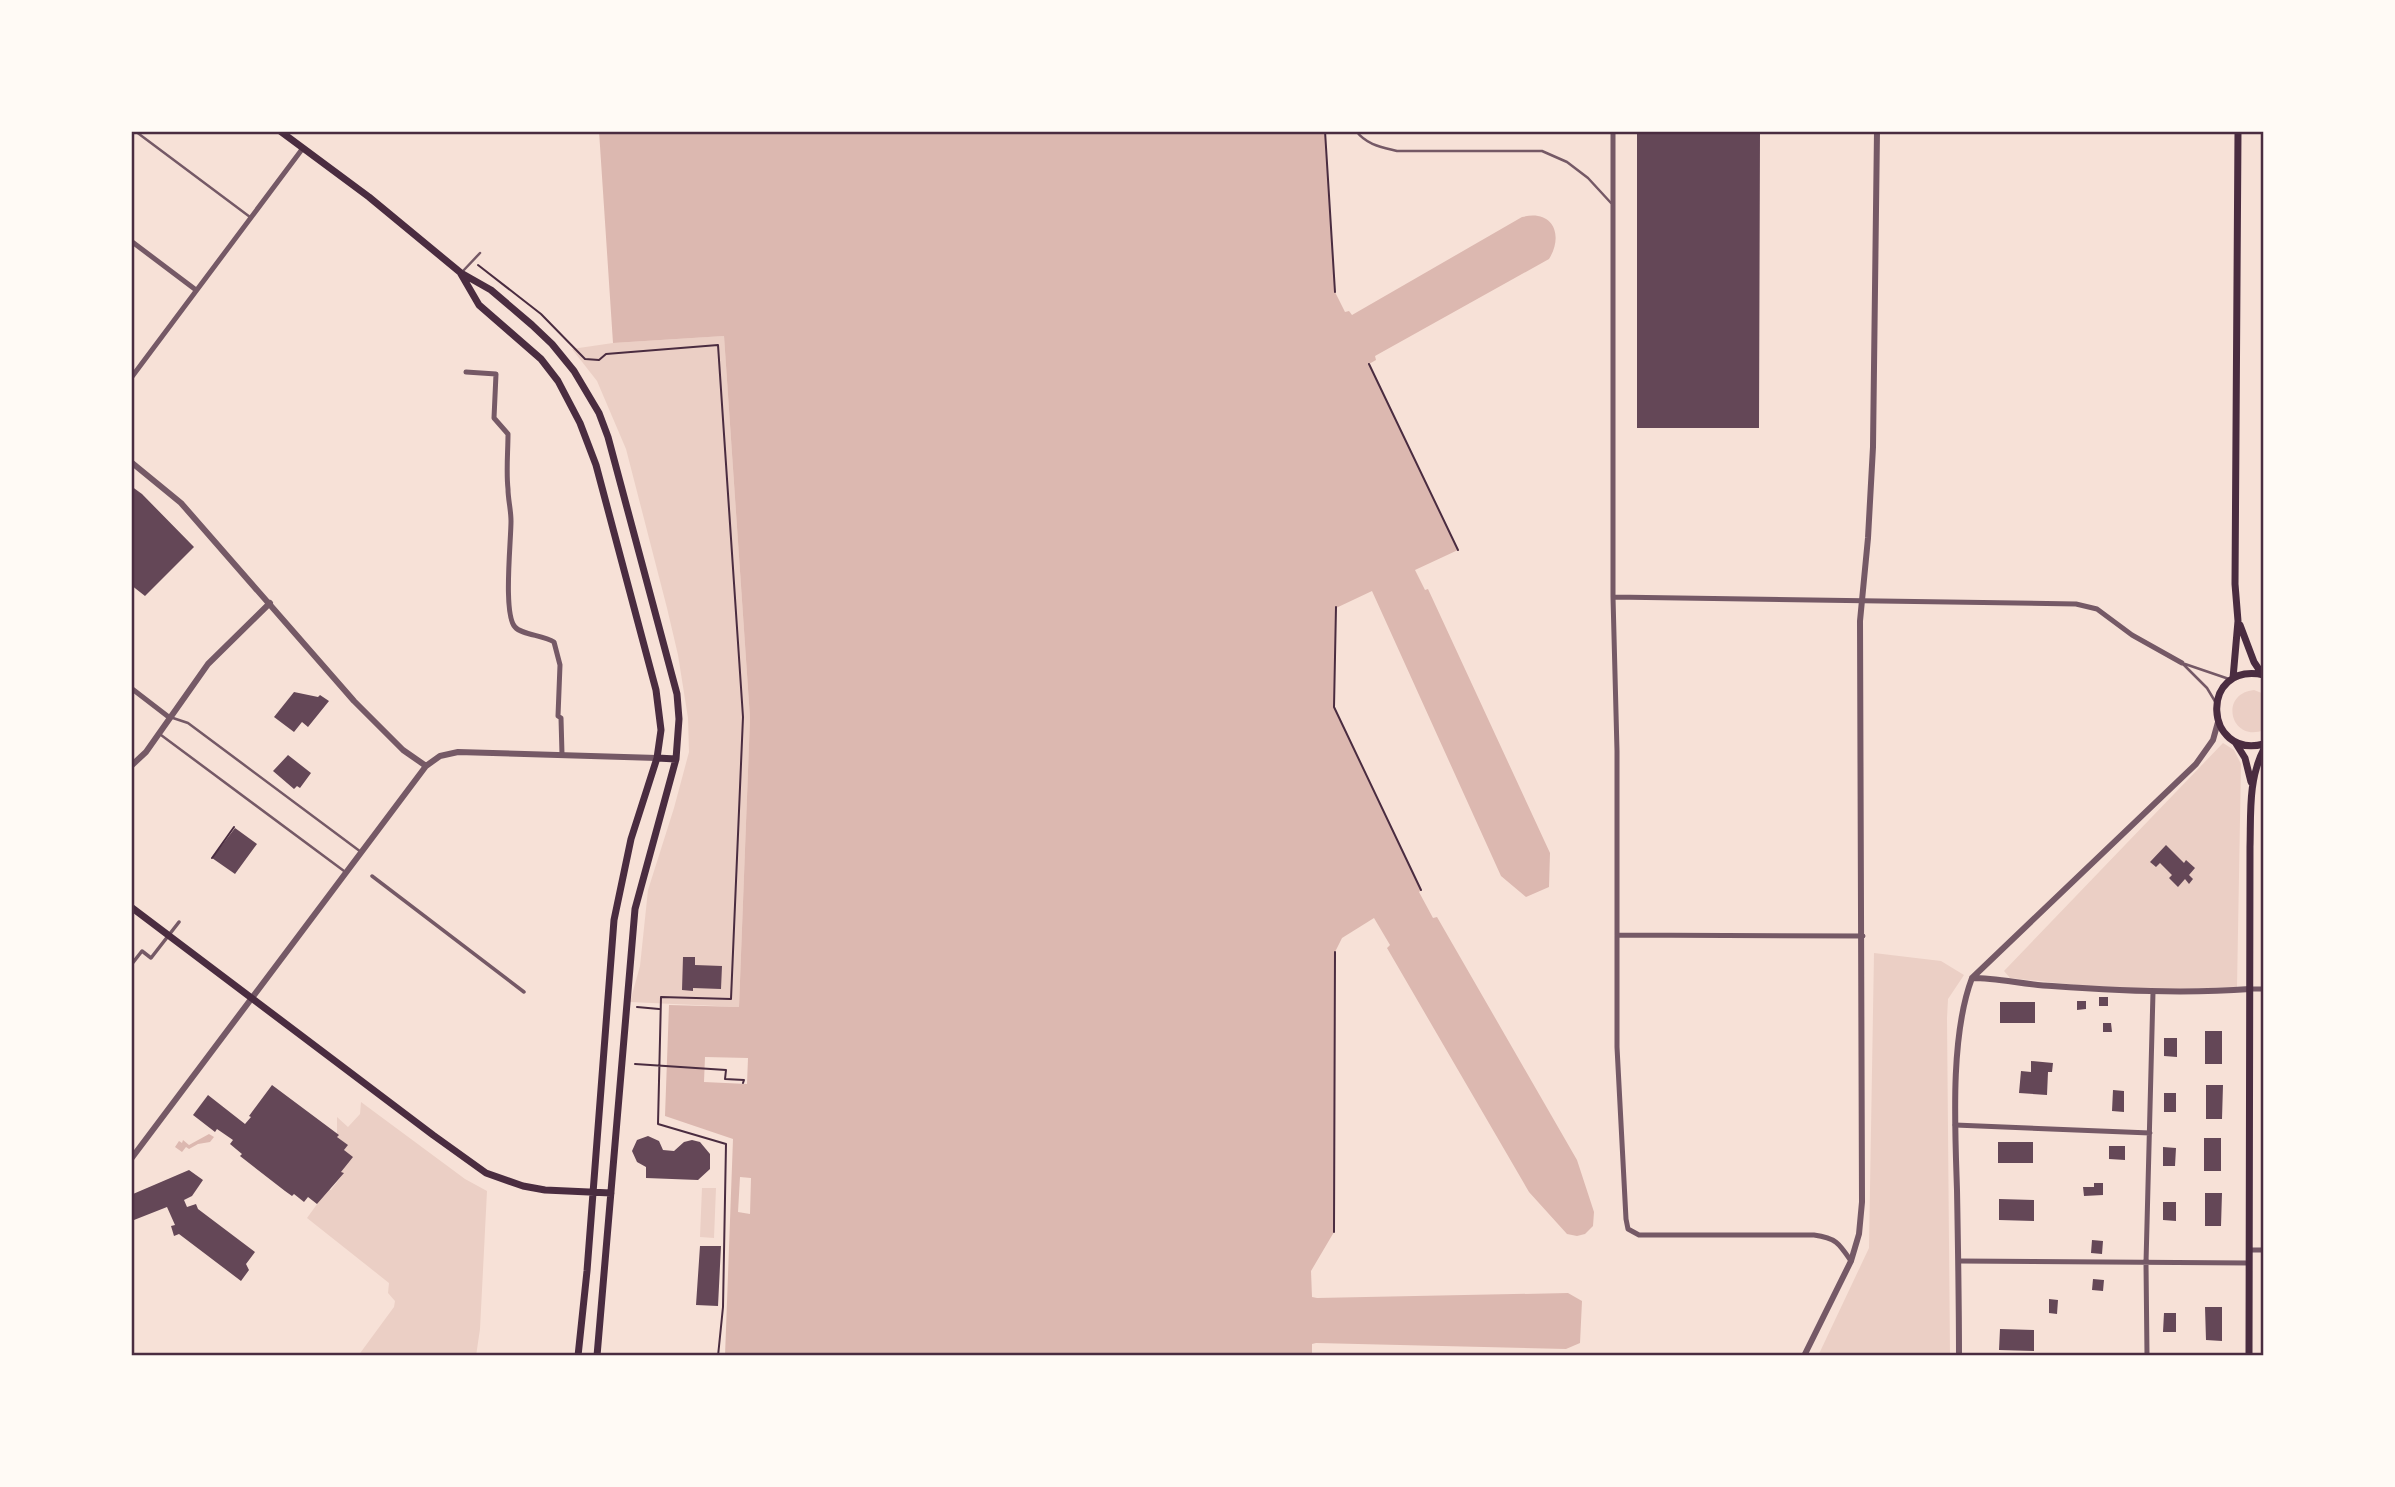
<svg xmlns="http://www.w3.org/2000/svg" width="2395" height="1487" font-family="'Golos Text',sans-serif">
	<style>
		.green { fill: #ebcfc5 }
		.water { fill: #dcb8b0 }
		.pier { fill: #f7e1d7 }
		.building { fill: #644757 }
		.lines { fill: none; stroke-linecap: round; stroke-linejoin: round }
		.path { stroke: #4a2c40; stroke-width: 2 }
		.service { stroke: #755966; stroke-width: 2.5 }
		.pedestrian { stroke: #755966; stroke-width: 3.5 }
		.minor { stroke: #755966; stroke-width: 5 }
		.tertiary { stroke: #755966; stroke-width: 6 }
		.secondary { stroke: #4a2c40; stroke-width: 7 }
		.neatline { fill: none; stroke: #4a2c40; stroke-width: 2.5 }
	</style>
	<rect width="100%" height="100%" fill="#f7e1d7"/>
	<path class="green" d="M724,336l26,382 -11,289 -109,-5 10,-36 8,-76 26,-82 15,-56 -1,-34 -10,-63 -11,-47 -41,-159 -29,-68 -25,-32 41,-6z
		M2254,690l10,4v36c-33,13 -46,-36 -10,-40z
		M2223,743l11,7 7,14 -4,223 -57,2 -84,-2 -86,-9 -6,-7z
		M1874,953l67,8 23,14 -16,24 -1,19 3,338h-132l51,-108z
		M361,1102l104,77 22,12 -7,138 -4,27h-118l36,-49 1,-6 -7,-8 1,-10 -82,-65 21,-29 3,1 12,-16 -2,-2 11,-15 -8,-7 4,-5 -11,-8v-20l11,10 12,-13z
		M702,1188h14l-2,50 -14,-1z"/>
	<path class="water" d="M599,131h726l10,161 10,20 4,-1 3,4 170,-98c31,-8 42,18 27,42l-174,97 1,4 -7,4 89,186 -43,20 10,20 3,-1 122,264 -1,34 -23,10 -25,-21 -129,-285 -36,17 -2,99 87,183 -2,2 14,26 4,-1 140,243 17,52 -1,14 -8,8 -8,2 -10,-2 -38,-42 -142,-244 3,-3 -16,-27 -32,20 -7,14 -1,280 -23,39 1,26 5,1 251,-5 14,8 -2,42 -14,6 -250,-6 -4,1v12h-587l8,-217 -68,-23 4,-111 70,2 11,-289 -26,-382 -111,7z
		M209,1134l5,3 -4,5 -12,2 -9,5 -3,-2 -4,5 -7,-5 4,-6 3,2 1,-3 6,5z"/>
	<path class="pier" d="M705,1057l43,1 -1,26 -43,-2z
		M740,1177l11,1 -1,36 -12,-2z"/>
	<path class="building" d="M1637,131h123l-1,297h-122z
		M131,486l11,8 52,53 -49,49 -14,-11z
		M294,692l24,5 2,-2 9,6 -21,26 -6,-5 -8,10 -20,-15z
		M288,755l23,18 -11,15 -3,-2 -3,3 -21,-18z
		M235,828l22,16 -22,30 -23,-16z
		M2166,845l18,18 2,-3 9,8 -6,7 4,4 -4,5 -4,-5 -7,8 -9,-9 3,-3 -12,-12 -4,4 -6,-5z
		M683,957h12v8l27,1 -1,23 -28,-1v3l-11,-1z
		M2099,997h9v9h-9z
		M2077,1001h9v8l-9,1z
		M2000,1002h35v21h-35z
		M2103,1023h8l1,9h-9z
		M2205,1031h17v33h-17z
		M2164,1038h13v19l-13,-1z
		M2031,1061l22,2 -1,9h-4l-1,23 -28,-2 2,-22 10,1z
		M272,1085l67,50 -2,2 11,8 -4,5 9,7 -12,15 3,1 -27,31 -9,-7 -4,5 -10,-8 -2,2 -7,-5 -45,-35 2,-2 -12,-10 3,-4 -16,-11 -2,3 -22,-17 15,-20 37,29 6,-7 -2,-1z
		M2206,1085h17l-1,34h-16z
		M2113,1090l11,1v21l-12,-1z
		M2164,1093h12v19h-12z
		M648,1136l11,5 4,9 11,1 10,-9 8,-2 8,2 10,12v15l-12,11 -52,-2v-11l-9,-5 -5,-11 5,-11z
		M2204,1138h17v33h-17z
		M1998,1142h35v21h-35z
		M2109,1146h16v14l-16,-1z
		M2163,1147l13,1 -1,18h-12z
		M189,1170l14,10 -11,16 -8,4 3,7 9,-3 2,5 57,43 -9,12 3,6 -8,11 -62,-47 -5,2 -3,-10 4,-1 -8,-18 -33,13 -3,-2 2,-24z
		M2094,1183h9v12l-19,1 -1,-9h11z
		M2205,1193h17l-1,33h-16z
		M1999,1199l35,1v21l-35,-1z
		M2163,1202h13v19l-13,-1z
		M2092,1240l11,1 -1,13 -11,-1z
		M700,1246h21l-3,60 -22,-1z
		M2093,1279l11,1 -1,11 -11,-1z
		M2049,1299l9,1 -1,14 -8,-1z
		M2205,1307h17v34l-16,-1z
		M2164,1313h12v19h-13z
		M2000,1329l34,1v21l-35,-1z"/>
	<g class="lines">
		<path class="path" d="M1325,131l10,161
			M478,265l63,49 44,45 14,1 7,-6 112,-9 25,372 -12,282 -70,-2 -3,127 68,20 -3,163 -5,49
			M1369,364l89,186
			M1336,607l-2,100 87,183
			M212,858l22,-31
			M637,1007l22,2
			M635,1064l91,6 -1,9 19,1 -1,3
			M1334,1232l1,-280"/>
		<path class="service" d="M135,131l115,86
			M1356,131c11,14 25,16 41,20h145l25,11 21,16 23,25
			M463,271l17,-18
			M2182,663l25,25 9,15
			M2185,664l44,15
			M173,718l15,5 173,129
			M161,735l183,136"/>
		<path class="pedestrian" d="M372,876l152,116
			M131,965l11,-14 9,7 28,-36"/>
		<path class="minor" d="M1613,131v466l4,154v296l9,172 2,10 11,6h175c22,3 25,8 37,26
			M131,241l65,49
			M466,372l30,2 -2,44 14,16c0,18 -2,37 0,55 0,10 3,21 3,32 0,21 -8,93 4,106 7,8 28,8 39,15l6,23 -2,51 3,2 1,36
			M131,378l172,-230
			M1613,597l463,7 21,5 35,26 50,28
			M131,688l39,30
			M1617,935l246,1
			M2250,989h14
			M1955,1125l195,8
			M2249,1250h15
			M1959,1261l290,2
			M2147,1356l-1,-93 7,-271"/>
		<path class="tertiary" d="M131,462l50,41 173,198 49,49 23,16
			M131,766l15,-14 62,-88 62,-61
			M1972,978c27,0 53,7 80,8 66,5 131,8 198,3
			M131,1159l295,-393 14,-10 18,-4 199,6
			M1804,1356l47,-95 8,-27 3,-32 -2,-581 8,-83 5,-91 4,-316
			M1959,1356c0,-56 -1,-111 -2,-166 -2,-62 -7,-154 15,-212l224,-214 17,-24 5,-18"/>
		<path class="secondary" d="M280,131l89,66 92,76 30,17 41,35 20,19 22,27 25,42 9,24 69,257 2,25 -3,40 -41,150 -38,447
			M461,274l18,31 62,54 17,22 22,42 16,42 60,225 5,40 -4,28 -26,81 -17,81 -27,351 -9,85
			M2240,625l14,37 8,12
			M2264,675c-66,-14 -60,85 0,69
			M2233,678l5,-57 -3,-37 3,-453
			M2235,742l10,16 6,24
			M657,758l19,1
			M131,907l302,228 53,38 37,13 22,4 66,3
			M2249,1356l1,-509c1,-33 -2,-68 14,-98"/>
	</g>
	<rect width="2395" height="1487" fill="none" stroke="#fffaf5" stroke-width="266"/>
	<rect x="133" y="133" width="2129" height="1221" class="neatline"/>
</svg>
